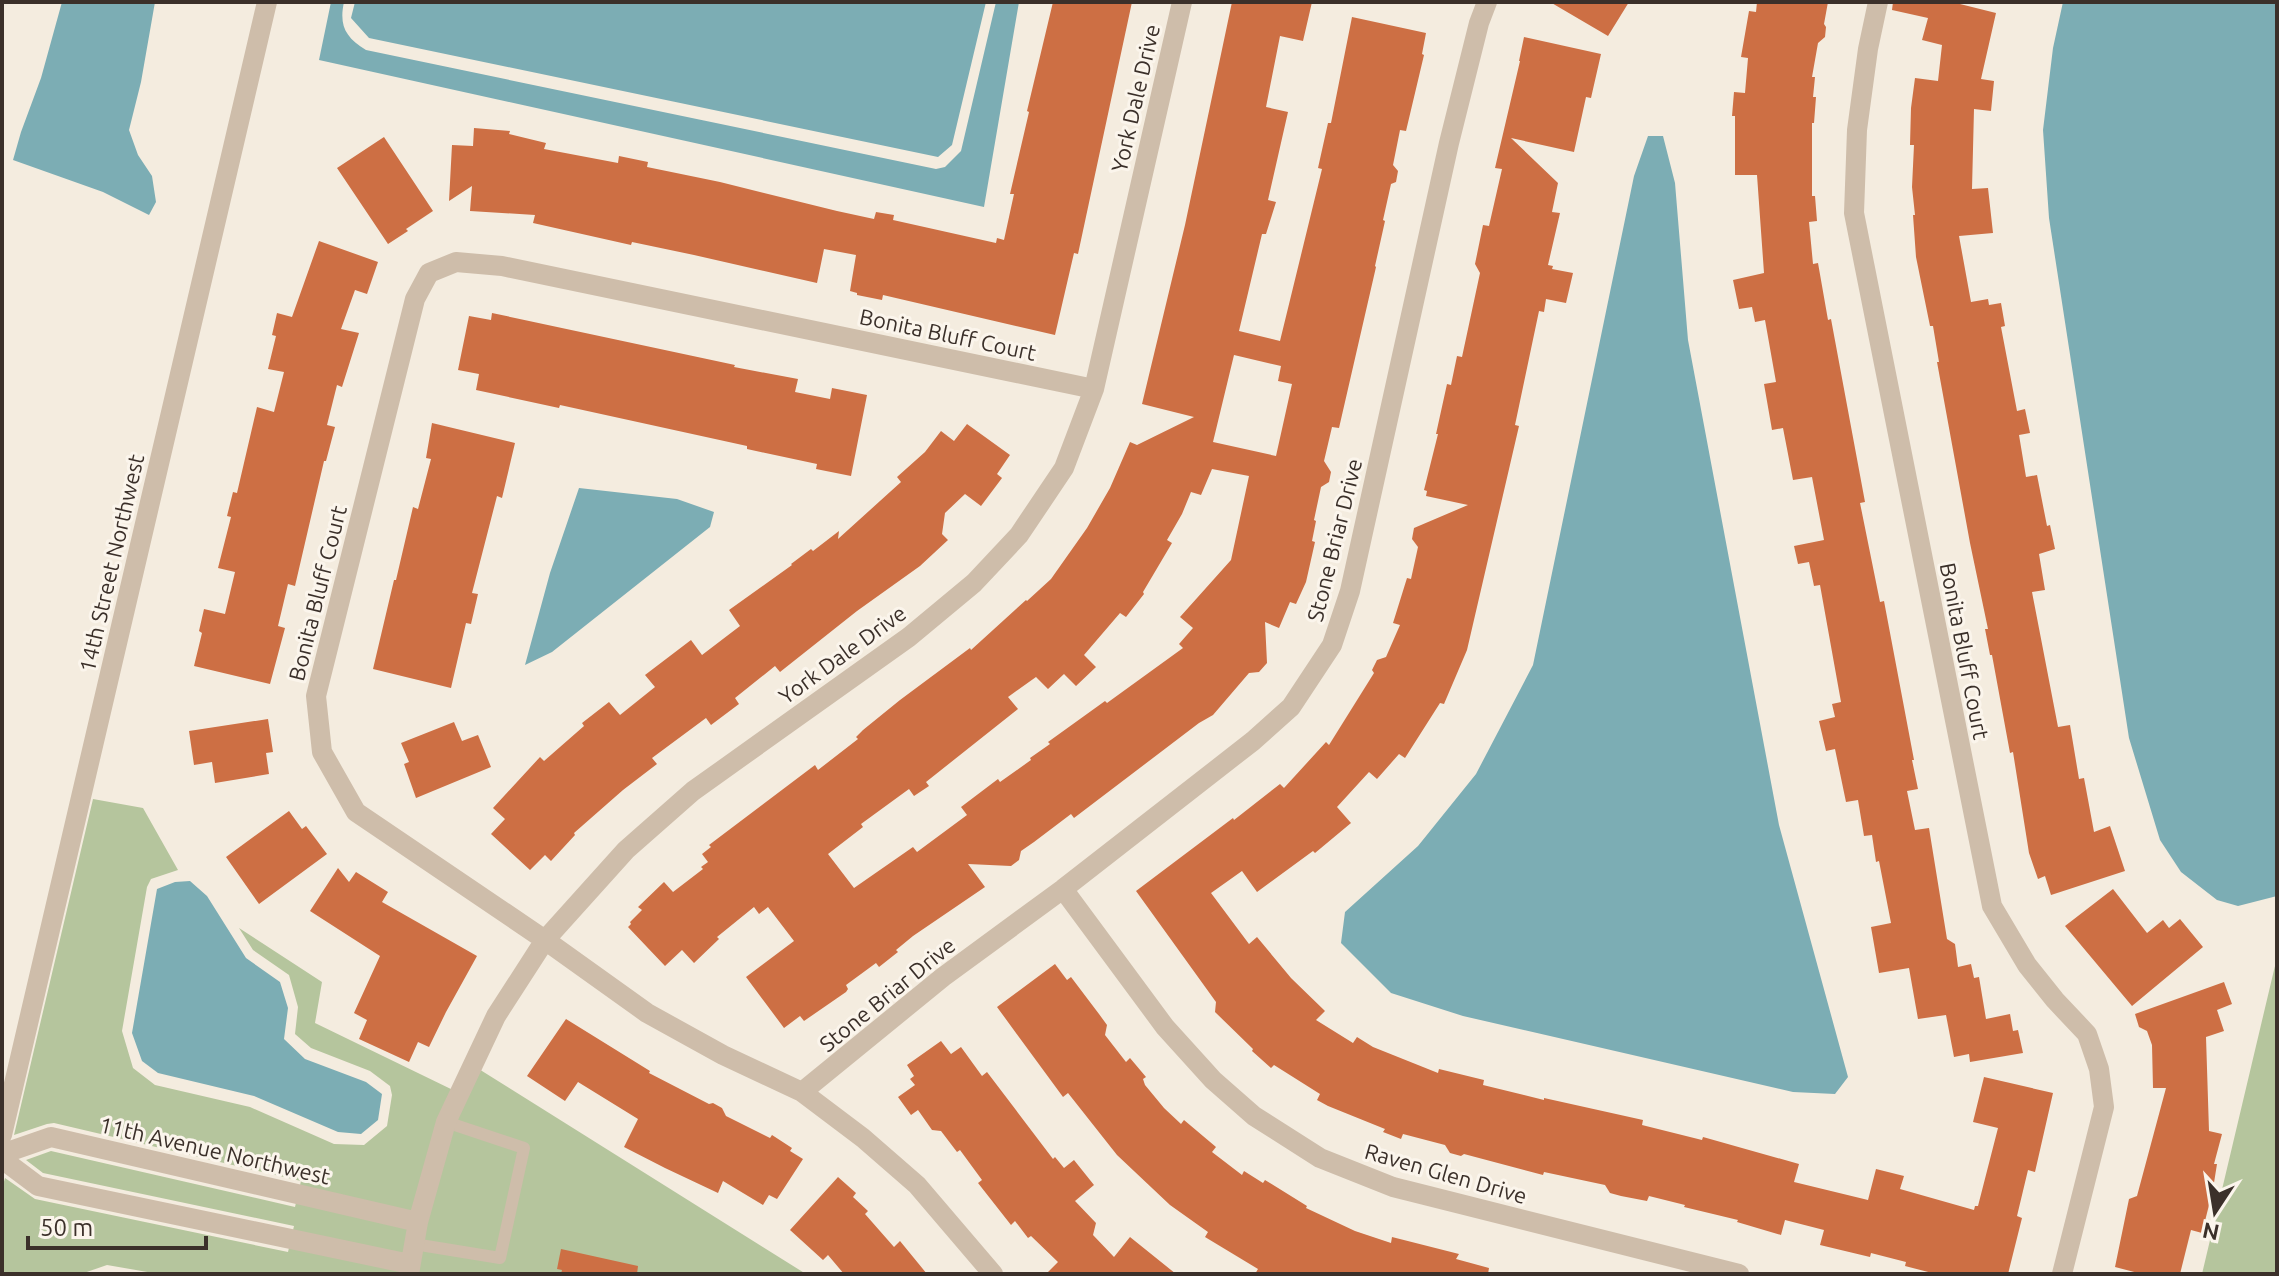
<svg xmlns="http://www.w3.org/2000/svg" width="2279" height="1276" font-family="Ubuntu,sans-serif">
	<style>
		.green { fill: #b5c59d }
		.water { fill: #7cadb4 }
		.building { fill: #cd6f44; fill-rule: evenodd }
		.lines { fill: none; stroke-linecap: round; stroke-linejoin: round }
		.lane { stroke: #cebdaa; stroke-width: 12 }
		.street { stroke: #cebdaa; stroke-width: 20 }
		.labels { text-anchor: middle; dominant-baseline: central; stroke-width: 6; stroke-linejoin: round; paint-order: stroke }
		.street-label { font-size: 22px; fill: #3b302a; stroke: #fbf5ec }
	</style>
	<rect width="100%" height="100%" fill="#f4ecdf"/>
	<path class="green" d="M93,799l50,9 35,62 -27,9 -4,8 -25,144 11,37 22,17 95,22 84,37 30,1 23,-19 5,-31 -2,-9 -20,-15 -59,-23 -16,-14 3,-27 -9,-32 -36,-25 -14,-22 83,54 -7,41 140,68 19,-25 332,208h-647l-52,-9 -26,9h-79v-85l3,-11 30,21 253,53 6,-26 -251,-53 -17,-13 25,-9 244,56 6,-26 -247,-58 -7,1 -33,11z
		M2277,958v316h-75l72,-304z"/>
	<path class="water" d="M62,2h93l-14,80 -12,48 9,25 14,21 4,26 -7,13 -46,-23 -90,-32 8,-28 20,-54z
		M331,2h13c-5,23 1,35 22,48l570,119 9,-2 16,-16 35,-149h23l-35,205 -665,-147z
		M355,2h631l-34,143 -14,12 -569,-119 -18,-20z
		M2063,2h214v894l-39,10 -21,-6 -36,-28 -21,-32 -31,-102 -80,-520 -6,-88 10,-82z
		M1648,136h15l12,47 13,157 91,485 69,252 -13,17 -42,-2 -330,-76 -72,-23 -50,-50 4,-31 73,-66 58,-72 57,-109 101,-489z
		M579,488l98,11 37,13 -4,15 -158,125 -27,13 25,-92z
		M190,881l17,15 39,62 34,24 8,26 -4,31 21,20 61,23 16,12 -4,26 -17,14 -23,-2 -84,-36 -96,-23 -16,-12 -10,-28 25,-144 18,-7z"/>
	<path class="building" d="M1053,2h79l-54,252 -4,-1 -19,82 -172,-40 -1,5 -25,-5v-2l-7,-2 6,-36 -32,-6 -7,34 -123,-28 -62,-13 -1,3 -98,-22 2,-8 -65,-4 2,-25 -23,15 3,-56 21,1 1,-18 36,3 -1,3 37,9 -2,6 74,14 1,-7 29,6 -1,5 73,15 117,29 37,8 2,-7 18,3 -1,5 103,23 1,-5 7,2 10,-46h-4l19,-82 -2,-1z
		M1232,2h80l-9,39 -23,-5 -14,71 22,5 -20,88 8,2 -10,32h-4l-23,97 41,10 42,-172 -4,-1 10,-45h3l21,-106 74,16 -4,21 2,1 -18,76 -6,-1 -7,35 5,6 -2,11 -5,2 -8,36 2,1 -10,45 1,1 -37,161 -7,-1 -8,34 7,11 -2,10 -8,5 -7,33 2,1 -4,20 3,1 -9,40 -10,22 -6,-2 -11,26 -14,-6 2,41 -8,9 -10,1 -36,42 -14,8 -125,95 -3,-4 -37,28 -13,9 -2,9 -8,6 -43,-2 17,23 -72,49 -17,14 2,2 -19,15 -3,-4 -30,22 2,4 -2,3 -42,29 -4,-5 -16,12 -38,-51 48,-36 -26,-34 -9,7 -5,-7 -37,30 2,2 -25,24 -12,-13 -17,16 -37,-39 3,-3 -1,-2 12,-12 -4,-3 26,-25 9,10 30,-23 -2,-2 7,-5 -6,-8 9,-7 -2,-2 106,-80 3,5 40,-31 -2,-2 7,-7 37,-30 70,-52 1,2 55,-50 1,1 24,-22 36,-51 23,-40 20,-46 7,3 57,-28 -52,-13 43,-179zM1234,355l47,11 -3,15 14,3 -16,72 -63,-14zM1212,469l37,7 -18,84 -51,57 13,11 -14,16 4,4 -76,55 -2,-2 -57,41 2,2 -20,14 1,2 -31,22 -2,-3 -37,28 6,8 -50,37 -4,-5 -59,41 -26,-34 35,-27 -2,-3 48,-35 5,7 15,-10 -3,-4 92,-73 -10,-12 28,-20 12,12 16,-15 12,12 20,-19 -12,-12 36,-42 6,4 18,-23 -1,-2 29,-49 -5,-3 15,-26 9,-22 10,3z
		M1550,2h79l-21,34z
		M1757,2h71l-4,22 2,3 -1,10 -7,6 -6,34h3l-2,20h3l-2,26h-2v73h3l2,25 -8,1 4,42 5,-1 10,57 3,-1 34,183 -5,1 20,99 4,-1 30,159h-2l6,29 -11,2 8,39 14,-2 18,111 8,5 3,23 13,-3 3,14 5,-1 7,42 24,-5 3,17 5,-1 5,23 -53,9 -1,-8 -15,3 -8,-42 -28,4 -9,-51 -30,5 -8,-46 20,-4 -12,-62 -3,1 -4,-27 -8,1 -6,-36 -12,2 -11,-53 -9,2 -7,-30 16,-4 -3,-13 9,-2 -21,-117 -6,1 -5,-24 -11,2 -4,-18 30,-6 -12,-63 -19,3 -10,-52 -11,2 -8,-46 12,-2 -11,-62 -10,2 -3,-15 -13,2 -6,-29 31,-7 -7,-98h-22v-59h-3l2,-24 11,1 3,-35 -7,-1 8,-46 7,1z
		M1893,2h59l44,11 -15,66 13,2 -3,30 -17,-2 -2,80 16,-1 5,45 -34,3 12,66 17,-3 1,6 12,-2 4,23 -4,1 16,84 8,-2 5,24 -11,2 7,42 11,-2 10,51 3,-1 5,24 -16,5 6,36 -13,2 26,135 12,-2 9,54 5,-1 10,54 16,-6 15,45 -74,24 -6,-19 -7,3 -9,-26 -16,-101 -3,1 -18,-98h-2l-5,-26h3l-18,-86 -33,-181h2l-6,-36h-3l-14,-69 -3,-42h2l-3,-28 2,-42h-4l1,-37 4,-30 23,3 4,-36 -20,-5 6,-22 -36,-8z
		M1524,37l77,17 -10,44 -5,-1 -12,55 -63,-14 47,45 -6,29 8,1 -12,52 5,1 -1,3 21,4 -7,30 -20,-4 -2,13 -5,-1 -24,114 4,1 -52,224 -23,54 -4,-1 -35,55 -6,-4 -22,25 -8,-7 -32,35 14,16 -36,30 -2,-2 -56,41 -15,-21 -31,22 38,51 8,-7 34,41 34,33 -9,9 37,23 4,-6 16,10 65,26 1,-4 45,11 -1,5 61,15v-2l99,22 -1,5 60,15 1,-3 96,27 -5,18 74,18 8,-31 28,7 -4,13 74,21 1,-4h3l20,-78 -25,-6 11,-45 69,16 -18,79 -7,-2 -11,46 5,2 -14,56h-72l-31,-8 1,-4 -35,-9 -1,4 -50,-12 4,-15 -39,-10 -4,15 -44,-13 1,-2 -54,-13 1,-2 -36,-9 -2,5 -26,-5 -11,-3 -5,-8 -61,-13 -1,3 -79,-21 -3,2 -11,-3 -5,-8 -42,-11 -2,5 -18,-7 2,-3 -57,-23 -11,-6 3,-6 -46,-29 -3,3 -19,-17 1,-2 -38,-37 1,-10 -80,-111 97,-73 1,2 46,-36 4,4 42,-46 3,3 45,-72 -2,-3 5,-10 9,-3 14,-32 -7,-2 14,-45 4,1 7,-32 -6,-8 2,-11 54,-23 -42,-9 1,-5 -3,-1 14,-56h-2l11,-50 4,1 6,-29 5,1 18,-84 -5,-9 8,-39 6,1 13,-57 -7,-1 25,-107h-1z
		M384,137l49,74 -27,18 2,2 -20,13 -51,-76z
		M319,241l59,21 -11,32 -12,-4 -14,39 18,4 -17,54 -5,-2 -10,40 8,2 -9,34h-2l-29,125 -7,-2 -10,42 7,2 -15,56 -76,-18 8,-33 -3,-2 5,-22 21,5 10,-42 -17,-4 13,-51 -4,-1 6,-24 4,1 20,-86 17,5 10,-40 -16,-3 8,-33 -4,-1 5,-22 15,4z
		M492,313l243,52 -1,2 64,12 -3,13 35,7 2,-11 35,7 -16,81 -35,-7 1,-5 -70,-15v-3l-187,-41 -1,3 -83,-18 3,-16 -21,-4 11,-54 22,4z
		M432,423l83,20 -13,55 -5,-2 -25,97 6,1 -7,30 -5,-1 -15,65 -78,-19 21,-89h2l17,-73 5,2 13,-50 -5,-1z
		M967,424l43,31 -13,19 5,4 -21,28 -16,-12 -20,19 -3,21 6,6 -28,26 -63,45 -77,61 -5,-6 -40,32 4,6 -28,21 -5,-7 -54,40 5,6 -34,26 -49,43 1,2 -24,26 -6,-6 -15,15 -39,-36 14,-15 -12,-11 47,-51 4,4 40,-35 -2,-3 27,-21 11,13 35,-28 -10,-12 46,-35 11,15 38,-29 -11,-16 63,-45 -1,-1 20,-15 2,2 26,-20 -1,8 63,-57 -4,-5 28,-25 16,-21 13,10z
		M268,719l5,33 -7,1 3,21 -54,9 -3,-21 -18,3 -5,-34z
		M454,722l8,19 16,-6 13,32 -75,31 -12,-34 5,-2 -8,-19z
		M289,811l13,18 4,-3 21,28 -68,50 -33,-47z
		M338,868l11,14 7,-10 32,20 -6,10 95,54 -31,56 -17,35 -11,-5 -9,20 -50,-23 8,-19 -13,-7 26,-57 -70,-45z
		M2113,889l34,44 16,-13 6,8 11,-9 23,28 -71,59 -67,-80z
		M1055,964l12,16 4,-3 28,37 8,11 -2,10 21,27 4,-4 16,19 -3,2 2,6 19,23 17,16 3,-4 32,27 -4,5 30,23 2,-4 19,12 2,-3 42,26 -1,2 49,23 36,12 1,-6 67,17 -3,5 33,9 -1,6h-233l3,-5 -53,-32 3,-5 -38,-27 -53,-50 -49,-62 -5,4 -66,-90z
		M2224,982l8,22 -15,6 7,21 -18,6 3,94 13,3 -8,30h3l-4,25 -11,44 -11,-3 -11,44h-38l-27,-7 14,-68 8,-3 29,-108h-13l-1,-43 -5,-14 -8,-4 -4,-13z
		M566,1019l84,52 -1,2 60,31 4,-1 9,5 4,8 44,22 2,-3 20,13 -2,3 13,8 -26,40 -8,-4 -6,10 -40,-24 -5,12 -53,-25 -41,-21 14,-28 -60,-37 -13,19 -38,-25z
		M941,1041l10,13 10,-7 21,29 5,-4 66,87 2,-2 9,11 10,-8 20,25 -19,16 21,22 -3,12 21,22 16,-20 46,37h-130l12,-12 -27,-26 -3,2 -13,-17 -4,4 -33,-42 4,-3 -22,-30 -3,2 -16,-21 -9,-1 -14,-20 -7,5 -13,-18 17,-12 -5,-6 4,-3 -7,-11z
		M838,1177l18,16 -3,4 15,14 -3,3 29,33 6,-6 27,33h-83l-16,-19 -5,5 -33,-30z
		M561,1249l77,17 -1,8h-76l1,-4 -5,-1z"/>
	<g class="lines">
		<path class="lane" d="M414,1244l86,14 24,-110 -78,-26"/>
		<path class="street" d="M1878,2l-10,47 -11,81 -3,83 138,693 35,59 28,35 32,34 12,35 5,38 -42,167
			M1063,889l102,138 48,53 41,36 66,42 73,29 346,87
			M802,1092l141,-115 120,-88 190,-148 38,-34 41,-62 18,-54 99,-448 30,-120 8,-21
			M2,1135l265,-1133
			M2,1154l49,-17 367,85
			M2,1159l36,27 372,78
			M409,1274l9,-52 28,-100 50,-106 49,-76 81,-90 67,-59 216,-154 65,-54 45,-48 45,-67 30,-79 88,-387
			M993,1274l-76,-89 -54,-47 -61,-46 -79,-37 -76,-42 -102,-73 -189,-128 -34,-60 -6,-56 99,-397 14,-26 27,-11 46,4 592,123"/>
	</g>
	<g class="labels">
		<g class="street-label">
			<text transform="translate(1135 98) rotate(-77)">York Dale Drive</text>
			<text transform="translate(948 334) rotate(12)">Bonita Bluff Court</text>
			<text transform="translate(1334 540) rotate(-76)">Stone Briar Drive</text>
			<text transform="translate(111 563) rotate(-77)">14th Street Northwest</text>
			<text transform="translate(317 593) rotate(-76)">Bonita Bluff Court</text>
			<text transform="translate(1965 651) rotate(79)">Bonita Bluff Court</text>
			<text transform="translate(842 654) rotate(-36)">York Dale Drive</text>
			<text transform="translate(887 994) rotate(-39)">Stone Briar Drive</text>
			<text transform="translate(215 1150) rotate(13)">11th Avenue Northwest</text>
			<text transform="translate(1446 1173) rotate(16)">Raven Glen Drive</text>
		</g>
	</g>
	<rect width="2279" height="1276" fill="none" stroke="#3b302a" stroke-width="8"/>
	<g transform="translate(2215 1212) rotate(192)" stroke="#fbf5ec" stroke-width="6" paint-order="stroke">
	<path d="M0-6L14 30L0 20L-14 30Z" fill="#3b302a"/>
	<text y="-12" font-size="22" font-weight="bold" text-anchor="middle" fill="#3b302a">N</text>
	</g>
	<path d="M28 1236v12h178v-12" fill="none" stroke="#3b302a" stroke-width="4"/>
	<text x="40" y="1236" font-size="24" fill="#3b302a" stroke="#fbf5ec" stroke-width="6" paint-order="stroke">50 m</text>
</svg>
